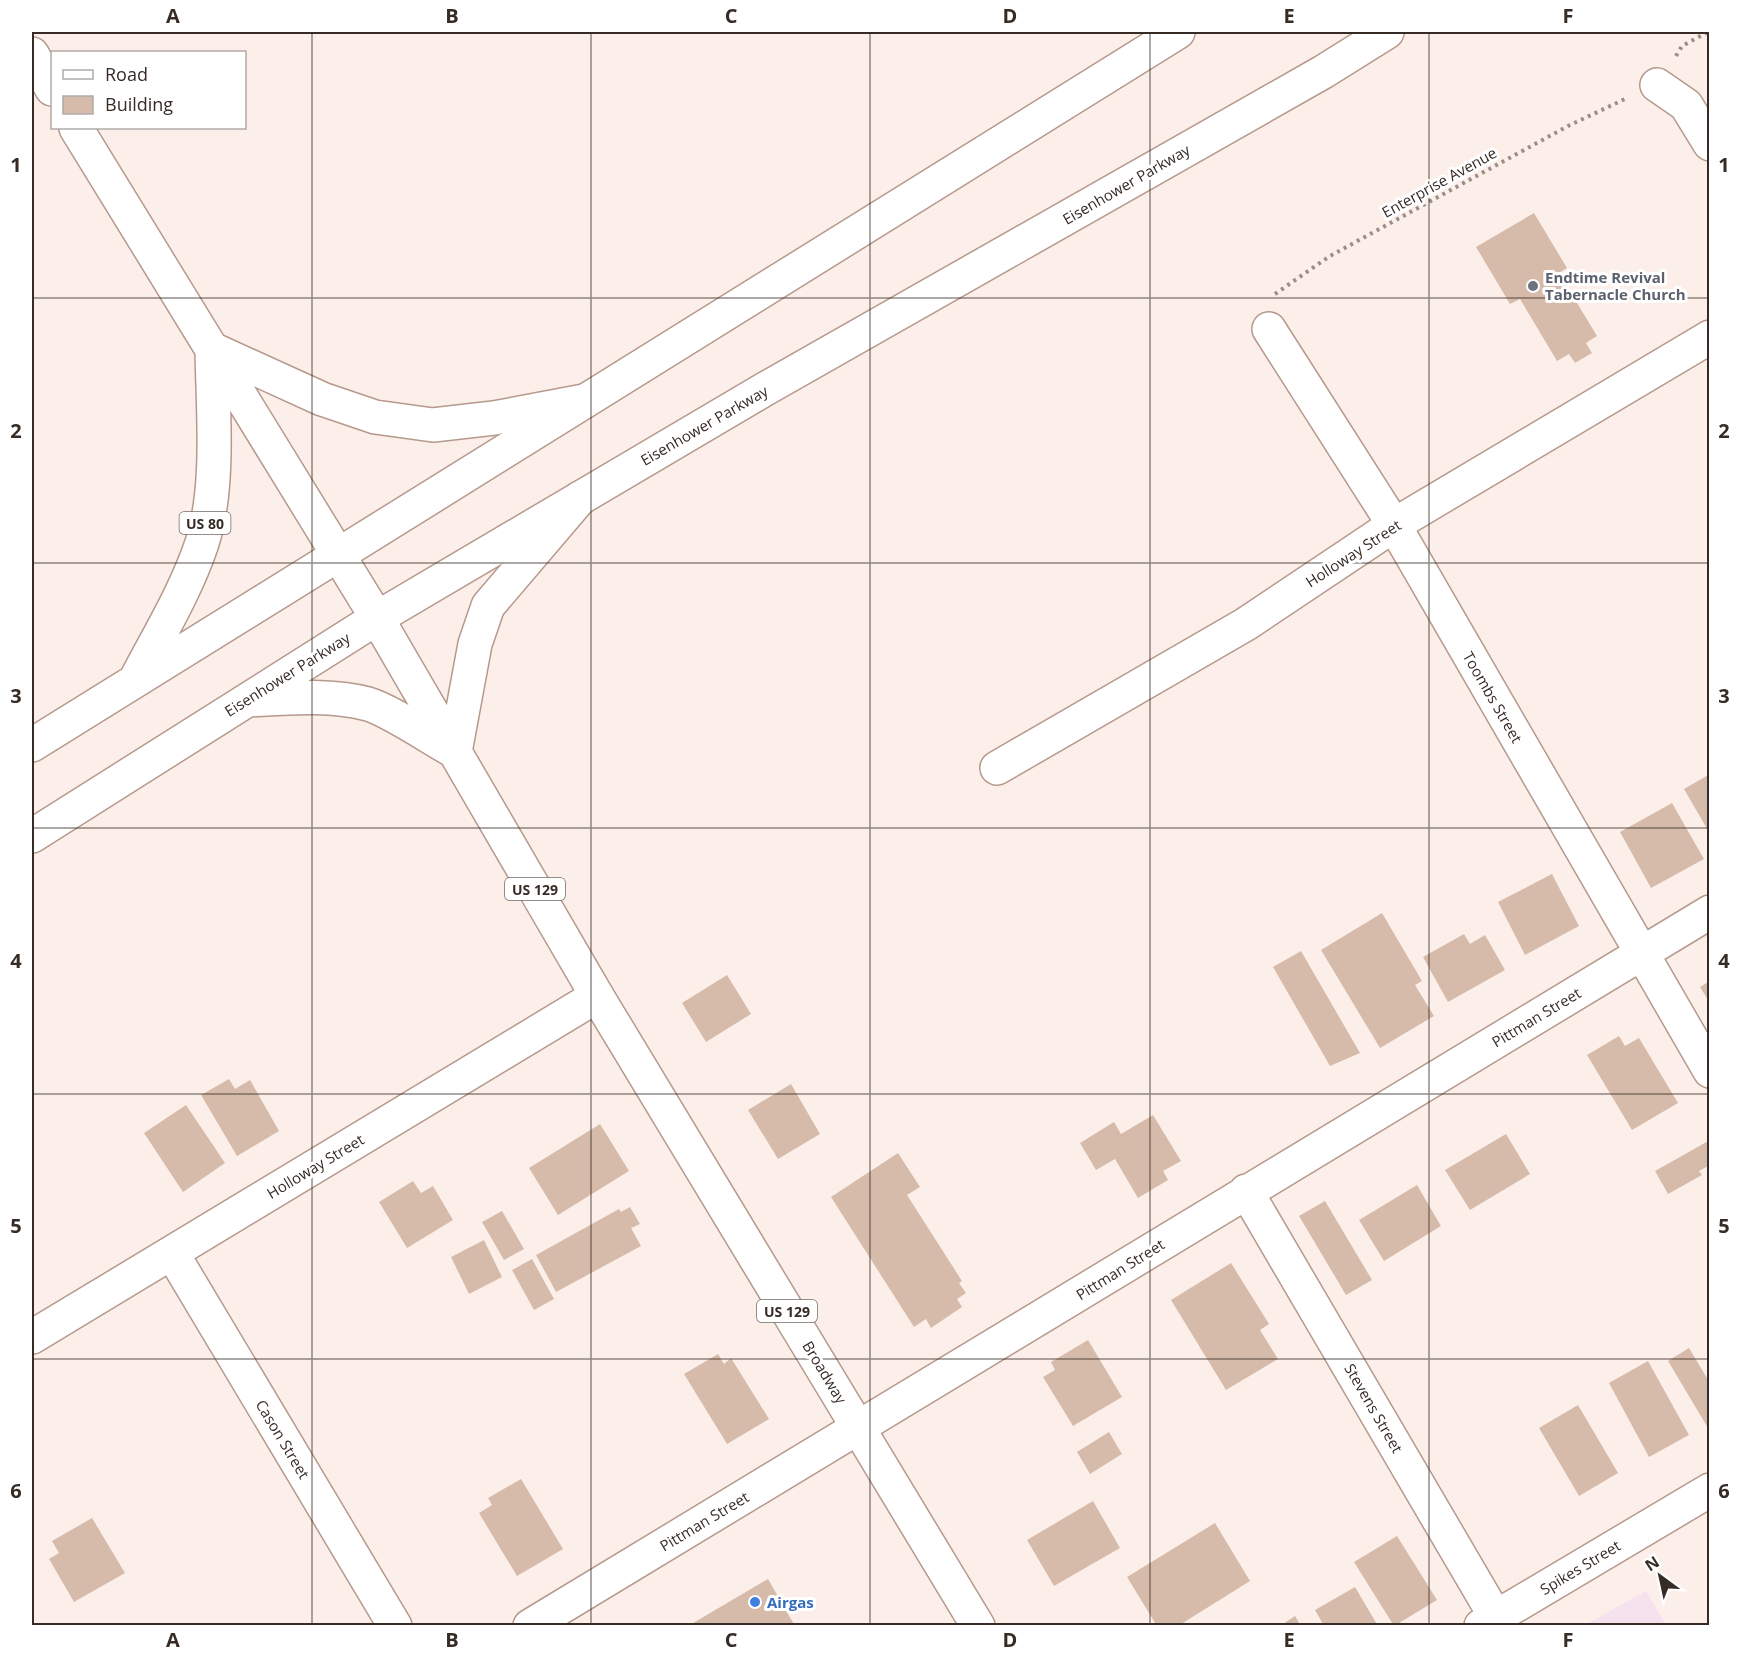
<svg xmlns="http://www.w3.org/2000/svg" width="1741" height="1657" font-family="'Open Sans',sans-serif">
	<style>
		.commercial { fill: #f6e1ef }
		.building { fill: #d7bbaa }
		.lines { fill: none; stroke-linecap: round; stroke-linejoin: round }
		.minor-casing { stroke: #b6998c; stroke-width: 36 }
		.major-casing { stroke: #b6998c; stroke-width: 36 }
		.path { stroke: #9b8e89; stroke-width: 4; stroke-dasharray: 3 4.5; stroke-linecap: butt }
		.minor { stroke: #fff; stroke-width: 33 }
		.major { stroke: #fff; stroke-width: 33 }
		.grid { fill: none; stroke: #372b26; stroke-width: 1.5; stroke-opacity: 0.55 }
		.worship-dot { fill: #6b7280; stroke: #fff; stroke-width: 2 }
		.shop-dot { fill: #3f7fe0; stroke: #fff; stroke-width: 2 }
		.labels { text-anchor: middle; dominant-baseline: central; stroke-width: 6; stroke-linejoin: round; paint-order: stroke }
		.shield { fill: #fff; stroke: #736b67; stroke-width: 1.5 }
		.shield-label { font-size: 14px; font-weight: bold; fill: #372b26 }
		.street-label { font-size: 15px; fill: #372b26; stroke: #fff }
		.worship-label { font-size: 15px; font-weight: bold; fill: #5b616d; stroke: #fff; text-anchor: start }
		.shop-label { font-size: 15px; font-weight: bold; fill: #366cbe; stroke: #fff; text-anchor: start }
		.neatline { fill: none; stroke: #372b26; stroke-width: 2 }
		.grid-label { font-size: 20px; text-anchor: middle; font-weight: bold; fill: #372b26 }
	</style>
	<rect width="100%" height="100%" fill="#fcefea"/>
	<path class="commercial" d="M1646,1591l20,34h-81z"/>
	<path class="building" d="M1534,213l33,55 -8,5 38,63 -11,7 6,10 -17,10 -6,-9 -12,7 -37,-62 -10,5 -34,-57z
		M1710,774v60l-26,-45z
		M1672,803l32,56 -53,29 -31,-56z
		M1552,874l27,52 -54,29 -27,-53z
		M1382,913l40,68 -7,4 19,31 -54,32 -59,-98z
		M1464,934l6,10 15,-9 20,35 -57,32 -25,-45z
		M1301,951l59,102 -30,13 -57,-99z
		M727,975l24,39 -45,28 -24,-39z
		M1710,981v22l-10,-16z
		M1619,1036l6,10 14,-8 39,65 -46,27 -45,-75z
		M229,1079l6,10 15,-9 29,51 -42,25 -36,-61z
		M791,1084l29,50 -42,25 -30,-49z
		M186,1105l39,58 -42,29 -39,-59z
		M1153,1115l28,46 -18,10 5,9 -30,18 -23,-39 -19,11 -16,-27 34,-21 7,12z
		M600,1124l29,47 -71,44 -29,-47z
		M1506,1134l24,40 -60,36 -25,-40z
		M1710,1140v25l-11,6 3,4 -34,19 -13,-23z
		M898,1153l22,34 -13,8 55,86 -3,2 7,10 -9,6 5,8 -31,21 -5,-9 -12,8 -83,-130z
		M413,1181l8,12 12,-7 20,34 -46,28 -28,-46z
		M1417,1185l24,41 -57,35 -25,-41z
		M1325,1201l47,79 -26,15 -47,-79z
		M630,1207l10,17 -9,4 10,18 -85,46 -20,-37 83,-46 2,3z
		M502,1211l22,38 -20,11 -22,-38z
		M484,1240l18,37 -33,17 -18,-37z
		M532,1259l22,40 -20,11 -22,-40z
		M1231,1263l38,61 -9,6 18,29 -52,31 -55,-90z
		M1088,1340l34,57 -49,29 -30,-49 12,-7 -4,-8z
		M1689,1348l21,35 -2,45 -40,-67z
		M718,1354l6,10 7,-6 38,61 -42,25 -43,-70z
		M1648,1361l41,74 -40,22 -40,-74z
		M1578,1405l40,68 -39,23 -40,-68z
		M1109,1432l13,22 -32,20 -13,-22z
		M521,1479l42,70 -46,27 -38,-63 13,-8 -4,-7z
		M1093,1501l27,47 -66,38 -27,-46z
		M92,1518l33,55 -51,29 -25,-43 10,-6 -7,-12z
		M1215,1523l35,58 -72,45h-21l-30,-49z
		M1397,1536l40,64 -43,26 -40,-64z
		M768,1579l27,47h-107z
		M1355,1587l23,39h-54l-9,-16z
		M1295,1616l6,10h-21z"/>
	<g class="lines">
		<defs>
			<path id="minor" d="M1657,85l29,20 24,39
				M1269,329l125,196 316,546
				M338,555l840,-523
				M377,618l388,-229 558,-317 64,-40
				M997,768l249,-144 148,-99 316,-188
				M1246,1191l255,435
				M172,1253l223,373
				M32,1337l565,-341
				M530,1626l1180,-714
				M1481,1626l229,-136"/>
			<path id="major" d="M32,54l20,35
				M76,128l301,490 220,378 381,630
				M212,349l110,50 53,18 58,8 61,-7 90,-17
				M136,679c23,-44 50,-88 66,-136 18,-56 11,-133 10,-192
				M248,700c39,-2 81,-6 120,4 21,6 64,35 86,47
				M32,745l306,-190
				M455,752l20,-108 13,-38 92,-108
				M32,836l345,-218"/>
		</defs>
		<use href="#minor" class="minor-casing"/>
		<use href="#major" class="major-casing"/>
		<path class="path" d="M1676,56l6,-10 26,-14
			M1275,294l55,-38 238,-130 59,-28"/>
		<use href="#minor" class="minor"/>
		<use href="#major" class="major"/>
	</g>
	<path class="grid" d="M312,32v1594M591,32v1594M870,32v1594M1150,32v1594M1429,32v1594M32,298h1678M32,563h1678M32,828h1678M32,1094h1678M32,1359h1678"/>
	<circle class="worship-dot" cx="1533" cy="286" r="6"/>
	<circle class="shop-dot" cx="755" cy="1602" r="6"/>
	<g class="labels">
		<g class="shield">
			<rect x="179.5" y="512" width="51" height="22" rx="4.5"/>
			<rect x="505" y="878" width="60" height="22" rx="4.5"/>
			<rect x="757" y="1300" width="60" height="22" rx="4.5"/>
		</g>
		<g class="shield-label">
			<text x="205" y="523">US 80</text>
			<text x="535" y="889">US 129</text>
			<text x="787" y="1311">US 129</text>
		</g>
		<g class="street-label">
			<text transform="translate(1439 182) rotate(-29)">Enterprise Avenue</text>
			<text transform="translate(1126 184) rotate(-30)">Eisenhower Parkway</text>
			<text transform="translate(704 425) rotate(-30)">Eisenhower Parkway</text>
			<text transform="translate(1353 553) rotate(-33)">Holloway Street</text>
			<text transform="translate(287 674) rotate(-32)">Eisenhower Parkway</text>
			<text transform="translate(1493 697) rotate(60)">Toombs Street</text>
			<text transform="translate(1536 1017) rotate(-31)">Pittman Street</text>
			<text transform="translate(315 1166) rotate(-31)">Holloway Street</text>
			<text transform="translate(1120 1269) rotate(-32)">Pittman Street</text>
			<text transform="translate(825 1372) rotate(59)">Broadway</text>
			<text transform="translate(1374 1408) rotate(60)">Stevens Street</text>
			<text transform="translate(283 1439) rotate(59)">Cason Street</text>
			<text transform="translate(704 1521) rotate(-31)">Pittman Street</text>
			<text transform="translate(1580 1567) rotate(-31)">Spikes Street</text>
		</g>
		<g class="worship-label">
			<text x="1545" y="277">Endtime Revival<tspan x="1545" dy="17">Tabernacle Church</tspan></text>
		</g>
		<g class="shop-label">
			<text x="767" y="1602">Airgas</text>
		</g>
	</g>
	<rect width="1741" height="1657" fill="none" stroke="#ffffff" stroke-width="66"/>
	<rect x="51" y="51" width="195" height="78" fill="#ffffff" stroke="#afaaa8" stroke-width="1.5"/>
	<rect x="63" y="70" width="30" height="9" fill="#ffffff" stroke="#afaaa8" stroke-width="1.5"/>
	<text x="105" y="81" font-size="18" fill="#372b26">Road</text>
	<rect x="63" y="96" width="30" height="18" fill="#d7bbaa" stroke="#afaaa8" stroke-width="1.5"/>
	<text x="105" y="111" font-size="18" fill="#372b26">Building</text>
	<g transform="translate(1660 1576) rotate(327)" stroke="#ffffff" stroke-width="4.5" paint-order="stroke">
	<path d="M0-4.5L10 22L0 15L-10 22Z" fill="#372b26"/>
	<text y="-9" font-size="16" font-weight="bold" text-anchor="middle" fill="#372b26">N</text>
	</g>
	<rect x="33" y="33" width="1675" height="1591" class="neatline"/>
	<g class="grid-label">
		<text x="173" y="23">A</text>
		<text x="452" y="23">B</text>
		<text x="731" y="23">C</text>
		<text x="1010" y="23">D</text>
		<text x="1289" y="23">E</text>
		<text x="1568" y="23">F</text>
		<text x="16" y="172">1</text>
		<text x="1724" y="172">1</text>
		<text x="16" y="438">2</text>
		<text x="1724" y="438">2</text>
		<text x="16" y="703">3</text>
		<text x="1724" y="703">3</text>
		<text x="16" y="968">4</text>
		<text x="1724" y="968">4</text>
		<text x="16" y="1233">5</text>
		<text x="1724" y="1233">5</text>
		<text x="16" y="1498">6</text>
		<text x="1724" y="1498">6</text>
		<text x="173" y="1647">A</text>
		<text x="452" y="1647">B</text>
		<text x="731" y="1647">C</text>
		<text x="1010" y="1647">D</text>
		<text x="1289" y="1647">E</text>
		<text x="1568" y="1647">F</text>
	</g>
</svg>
